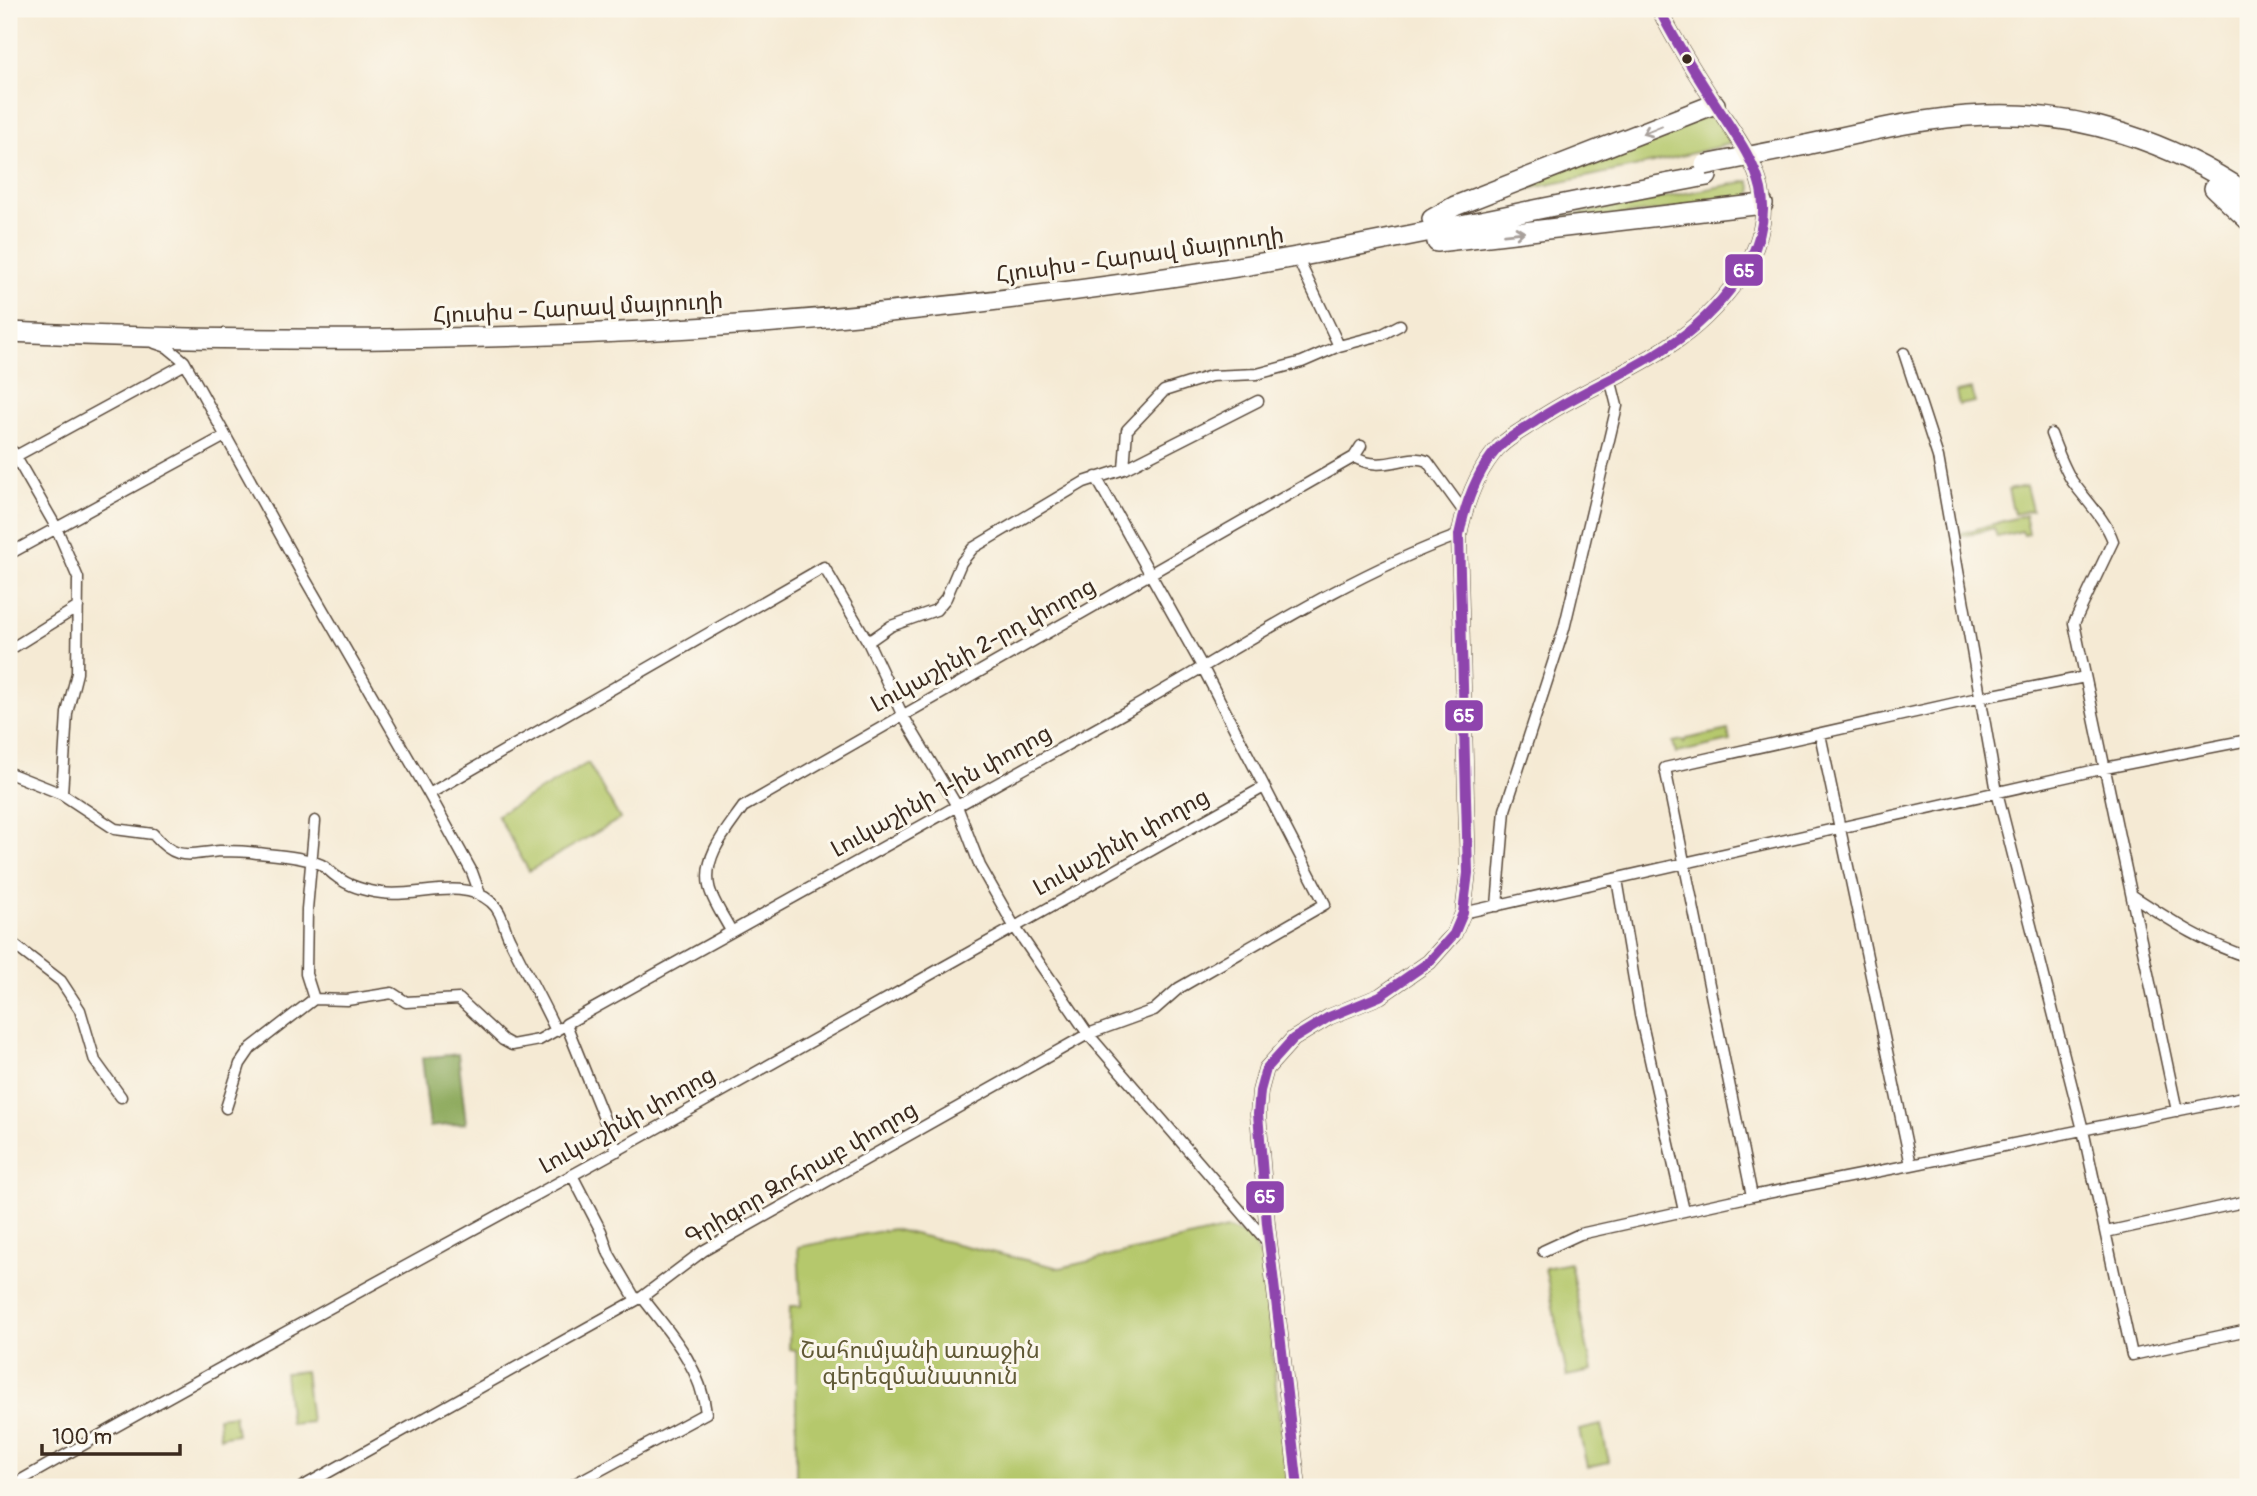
<svg xmlns="http://www.w3.org/2000/svg" width="2257" height="1496" font-family="Pangolin,'Noto Sans Armenian',sans-serif">
	<style>
		.green { fill: #b5c86c; stroke: #787945; stroke-width: 2 }
		.forest { fill: #90ac60; stroke: #666b3f; stroke-width: 2 }
		.lines { fill: none; stroke-linecap: round; stroke-linejoin: round }
		.street-casing { stroke: #574739; stroke-width: 13 }
		.secondary-casing { stroke: #574739; stroke-width: 17 }
		.highway-casing { stroke: #574739; stroke-width: 22 }
		.street { stroke: #fff; stroke-width: 10 }
		.secondary { stroke: #fff; stroke-width: 14 }
		.highway { stroke: #fff; stroke-width: 19 }
		.highway-bridge-casing { stroke: #574739; stroke-width: 22; stroke-linecap: butt }
		.highway-bridge { stroke: #fff; stroke-width: 19 }
		.bus-1-casing { stroke: #fbf7ec; stroke-width: 16 }
		.bus-1 { stroke: #8e44ad; stroke-width: 10 }
		.oneway { stroke: #a79f9a }
		.bus-dot { fill: #3b2a1e; stroke: #fbf7ec; stroke-width: 2.5 }
		.labels { text-anchor: middle; dominant-baseline: central; stroke-width: 6; stroke-linejoin: round; paint-order: stroke }
		.street-label { font-size: 23px; fill: #3b2a1e; stroke: #fbf7ec }
		.park-label { font-size: 23px; fill: #605935; stroke: #fbf7ec }
		.line-badge { stroke: #fbf7ec; stroke-width: 2.5 }
		.badge-label { font-size: 19px; text-anchor: middle; font-weight: bold; fill: #fff }
	</style>
	<rect width="100%" height="100%" fill="#fbf7ec"/>
	<filter id="ink" filterUnits="userSpaceOnUse"><feTurbulence type="fractalNoise" baseFrequency=".0143" numOctaves="2"/><feDisplacementMap in="SourceGraphic" scale="14" xChannelSelector="R" yChannelSelector="G"/><feConvolveMatrix kernelMatrix="1 2 1 2 8 2 1 2 1" color-interpolation-filters="sRGB"/></filter>
	<filter id="wash" filterUnits="userSpaceOnUse"><feTurbulence type="fractalNoise" baseFrequency=".00686" numOctaves="4" result="noise"/><feDisplacementMap in="SourceGraphic" scale="28" xChannelSelector="R" yChannelSelector="G"/><feGaussianBlur stdDeviation="1.57" result="paint"/><feColorMatrix in="noise" values="0 0 0 0 0 0 0 0 0 0 0 0 0 0 0 0 0 1.4 0 .05"/><feComposite in="paint" operator="in"/></filter>
	<g filter="url(#wash)">
		<rect width="100%" height="100%" fill="#f5ead4"/>
		<path class="green" d="M1712,116l21,27 -80,20 -159,33 199,-76z
			M1749,181l3,8 -4,11 -260,31z
			M1972,389l3,13 -16,3 -3,-13z
			M2026,486l6,24 -18,4 -6,-24z
			M2025,515l4,19 -5,1 -2,-4 -25,6 -3,-9 -34,9 -1,-3z
			M1728,730l2,11 -54,12 -3,-11 10,-2 1,3 2,-4z
			M588,763l32,56 -91,52 -32,-56z
			M892,1229l168,39 167,-39 20,6 15,23 25,229h-491v-137l-7,-1 1,-43h11l-3,-59z
			M1570,1263l22,108 -25,5 -22,-108z
			M305,1371l6,51 -21,2 -5,-51z
			M234,1415l3,19 -17,3 -2,-20z
			M1601,1425l8,37 -22,5 -8,-37z"/>
		<path class="forest" d="M458,1054l8,69 -36,4 -8,-69z"/>
	</g>
	<g filter="url(#ink)">
		<g class="lines">
			<defs>
				<path id="street" d="M1297,257l42,89
					M155,343l12,4 17,14 121,218 124,215 43,78 8,22
					M1904,353l34,104 59,335 86,338 49,225 116,-25
					M2051,434c6,16 12,32 21,47 13,18 34,39 41,60l-39,82 103,488
					M9,454l4,-2 43,75 22,51 -1,95 -10,40 -5,81
					M16,456l169,-92
					M1354,457c29,17 53,-5 73,4l37,51
					M1124,469l3,-39 37,-39 47,-15 46,-2 45,-12 37,-16 42,-11 19,-10
					M9,554l216,-118
					M868,642l23,-16 45,-16 10,-12 15,-35 12,-15 111,-66 40,-13 134,-68
					M9,650l69,-43
					M1820,734l91,431
					M9,773l53,21 53,35 38,5c24,28 35,20 67,17 12,0 25,0 37,2 18,2 53,4 68,14 4,3 7,7 12,10 13,10 29,14 45,16 34,5 81,-16 109,9 12,10 12,25 19,38 15,31 32,60 46,91
					M429,794l395,-227 44,75 34,72 55,92 23,60 34,60 74,108 182,211
					M1617,879l23,136 44,196
					M2133,896c37,24 73,48 115,61
					M1497,906l8,-96 59,-181 53,-223 -7,-28
					M1463,913l642,-145 143,-28
					M731,931c-6,-12 -20,-32 -22,-45 -6,-30 18,-56 34,-79l611,-350 7,-11
					M9,941l52,40 19,29 15,51 26,36
					M314,999l-8,-25 1,-65 8,-88
					M226,1108l14,-44 11,-16 63,-49 33,1 45,-7 14,9 53,-3 44,41 9,5 27,-5 21,-12
					M617,1151l-51,-127c185,-104 372,-207 558,-311 110,-62 215,-134 335,-178
					M572,1175l29,56 8,23 27,46
					M1752,1196l-87,-428 313,-70 107,-21
					M2106,1232l142,-31
					M1543,1251l37,-17 172,-38 159,-31 337,-69
					M9,1487c200,-115 404,-224 607,-336 217,-120 431,-244 648,-364
					M302,1487l340,-190 61,-46 385,-217 66,-24 25,-22 146,-84 -122,-236 -107,-191
					M569,1487l137,-74c-5,-47 -37,-81 -64,-116"/>
				<path id="secondary" d="M1298,1487l-31,-263 -9,-110 2,-23 6,-22 27,-30 36,-22 51,-21 49,-34 25,-28 9,-21 5,-40 -9,-338c6,-30 17,-62 38,-86 10,-11 27,-20 39,-28 42,-29 92,-47 134,-76 27,-17 50,-41 68,-66 19,-27 30,-57 23,-90 -7,-30 -29,-59 -45,-84 -20,-31 -41,-63 -57,-96"/>
				<path id="highway" d="M1806,145c59,-13 119,-28 180,-30 94,-4 185,27 262,79
					M2214,188l34,32
					M1432,219l23,-13 260,-102
					M1437,242l326,-38
					M9,332c347,16 694,7 1038,-38 85,-11 171,-23 255,-38 136,-25 270,-55 405,-80"/>
			</defs>
			<use href="#street" class="street-casing"/>
			<use href="#secondary" class="secondary-casing"/>
			<use href="#highway" class="highway-casing"/>
			<use href="#street" class="street"/>
			<use href="#secondary" class="secondary"/>
			<use href="#highway" class="highway"/>
			<defs>
				<path id="highway-bridge" d="M1705,165l101,-20"/>
			</defs>
			<use href="#highway-bridge" class="highway-bridge-casing"/>
			<use href="#highway-bridge" class="highway-bridge"/>
			<defs>
				<path id="bus-1" d="M1298,1487l-31,-263 -9,-110 2,-23 6,-22 27,-30 36,-22 51,-21 49,-34 25,-28 9,-21 5,-40 -9,-338c6,-30 17,-62 38,-86 10,-11 27,-20 39,-28 42,-29 92,-47 134,-76 27,-17 50,-41 68,-66 19,-27 30,-57 23,-90 -7,-30 -29,-59 -45,-84 -20,-31 -41,-63 -57,-96"/>
			</defs>
			<use href="#bus-1" class="bus-1-casing"/>
			<use href="#bus-1" class="bus-1"/>
		</g>
		<defs><path id="oneway-shaft" d="M-6 0H5M1.5-3L5.5 0L1.5 3" fill="none" stroke-width="1.6" stroke-linecap="round" stroke-linejoin="round" transform="scale(1.75)"/></defs>
		<g class="oneway">
			<use href="#oneway-shaft" transform="translate(1652 130) rotate(158)"/>
			<use href="#oneway-shaft" transform="translate(1514 233) rotate(-6)"/>
		</g>
	</g>
	<circle class="bus-dot" cx="1687" cy="59" r="6"/>
	<g class="labels">
		<g class="street-label">
			<text transform="translate(1140 255) rotate(-8)">Հյուսիս - Հարավ մայրուղի</text>
			<text transform="translate(578 308) rotate(-3)">Հյուսիս - Հարավ մայրուղի</text>
			<text transform="translate(983 645) rotate(-29)">Լուկաշինի 2-րդ փողոց</text>
			<text transform="translate(941 791) rotate(-29)">Լուկաշինի 1-ին փողոց</text>
			<text transform="translate(1121 842) rotate(-29)">Լուկաշինի փողոց</text>
			<text transform="translate(627 1120) rotate(-29)">Լուկաշինի փողոց</text>
			<text transform="translate(801 1173) rotate(-30)">Գրիգոր Զոհրաբ փողոց</text>
		</g>
		<g class="park-label">
			<text x="920" y="1350">Շահումյանի առաջին<tspan x="920" dy="26">գերեզմանատուն</tspan></text>
		</g>
	</g>
	<g class="line-badge">
		<rect x="1724" y="253" width="40" height="34" rx="7" fill="#8e44ad"/>
		<rect x="1444" y="699" width="40" height="33" rx="7" fill="#8e44ad"/>
		<rect x="1245" y="1180" width="40" height="34" rx="7" fill="#8e44ad"/>
	</g>
	<g class="badge-label">
		<text x="1744" y="277">65</text>
		<text x="1464" y="722">65</text>
		<text x="1265" y="1203">65</text>
	</g>
	<rect width="2257" height="1496" fill="none" stroke="#fbf7ec" stroke-width="35"/>
	<path d="M42 1444v10h138v-10" fill="none" stroke="#3b2a1e" stroke-width="3.5"/>
	<text x="52" y="1444" font-size="21" fill="#3b2a1e" stroke="#fbf7ec" stroke-width="5" paint-order="stroke">100 m</text>
</svg>
